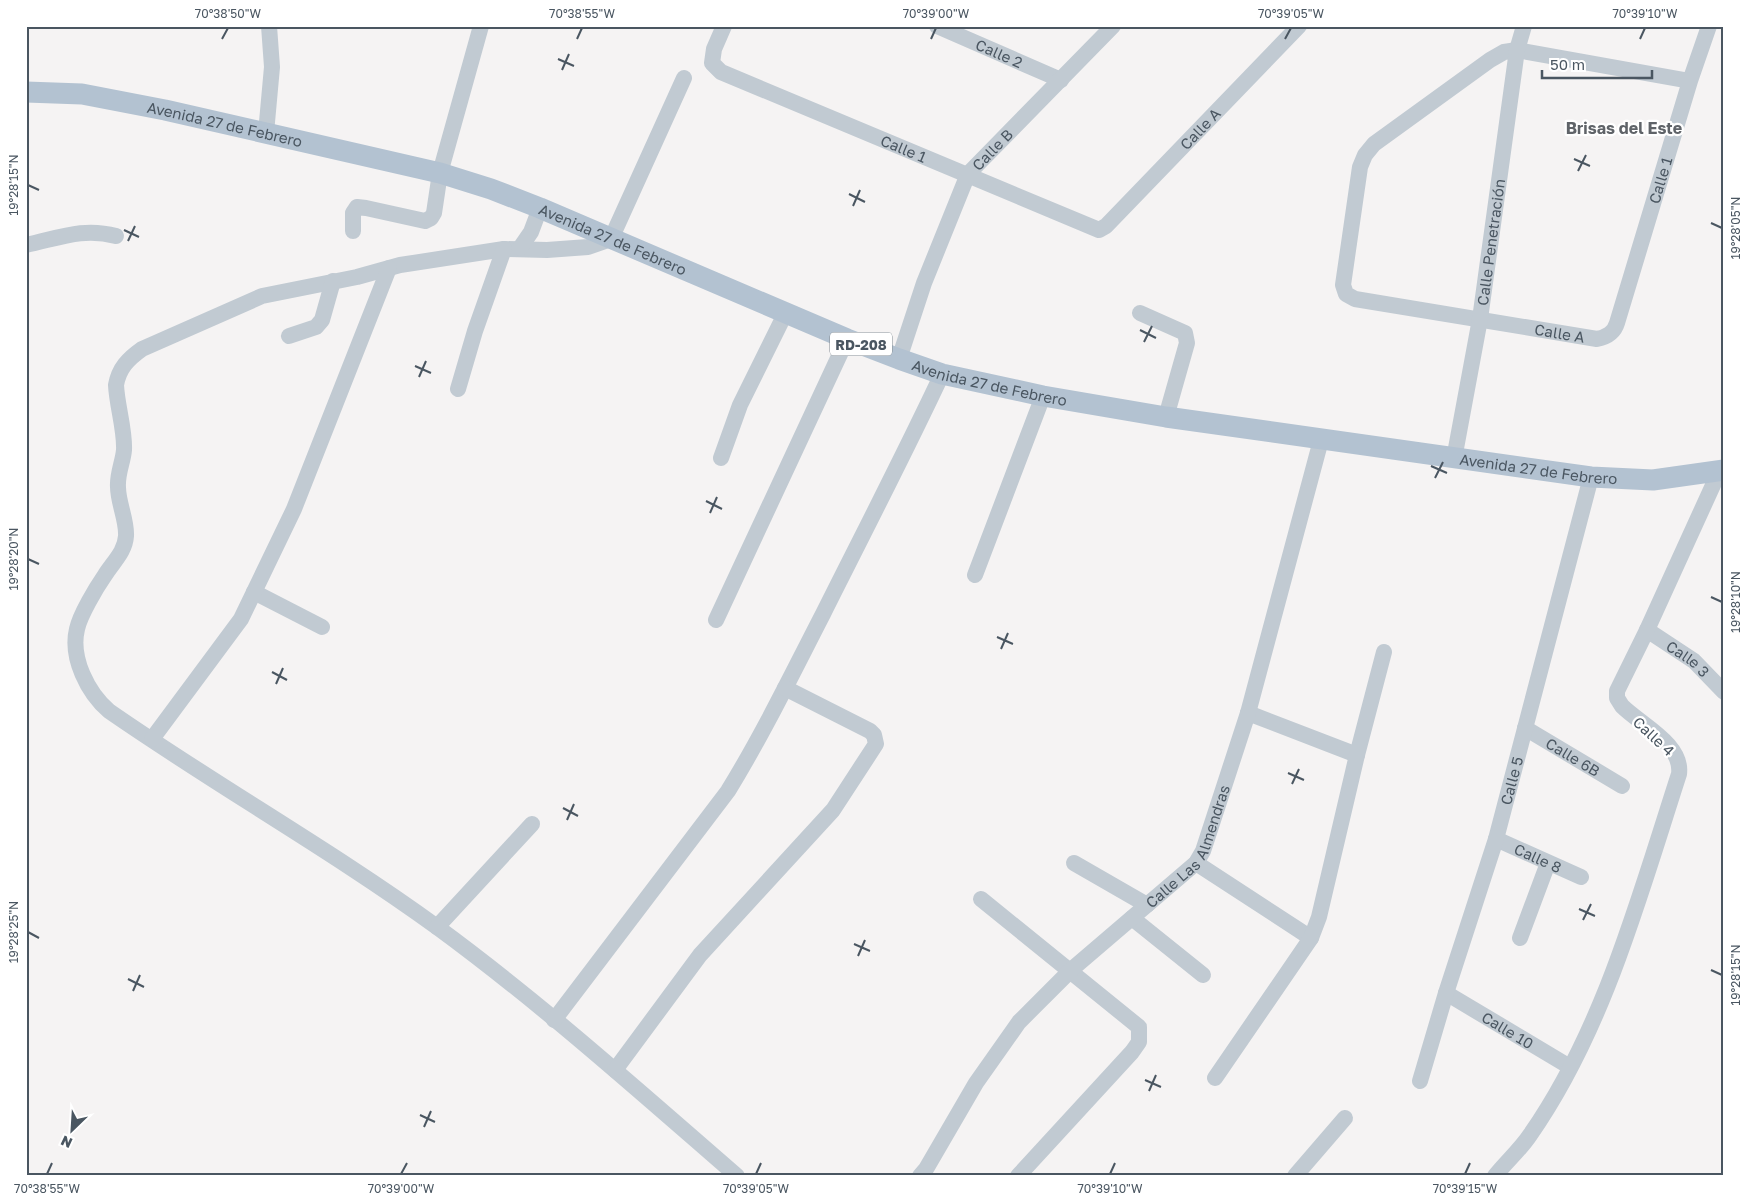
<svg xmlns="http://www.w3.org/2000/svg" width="1750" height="1202" font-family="'Golos Text',sans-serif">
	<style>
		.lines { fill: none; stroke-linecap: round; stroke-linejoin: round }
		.minor { stroke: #c1cad2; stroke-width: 16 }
		.major { stroke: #b3c2d1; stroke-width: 21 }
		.ticks { fill: none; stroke: #4a5661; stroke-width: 2 }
		.labels { text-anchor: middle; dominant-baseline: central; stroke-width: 4.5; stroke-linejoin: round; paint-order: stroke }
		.shield { fill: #fff; stroke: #808990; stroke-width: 1 }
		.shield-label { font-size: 14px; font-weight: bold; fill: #4a5661 }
		.street-label { font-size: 15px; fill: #4a5661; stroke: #fff }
		.neighbourhood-label { font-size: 16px; font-weight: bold; fill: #5f6368; stroke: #fff }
		.neatline { fill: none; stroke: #4a5661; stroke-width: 2 }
		.ticks-label { font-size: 12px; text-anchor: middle; fill: #4a5661 }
	</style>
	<rect width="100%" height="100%" fill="#f5f3f3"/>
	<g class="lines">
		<g class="minor">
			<path id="s1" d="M724,26l-10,23 -2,14 9,9 378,158 7,-4 193,-200"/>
			<path id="s2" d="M937,26l124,54"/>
			<path d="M684,78l-73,161 -23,8 -41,3 -43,-1 -104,16 -43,12 -95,19 -120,53c-14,10 -23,19 -26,36 1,21 9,45 8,65 -1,12 -7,24 -6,37 0,16 9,33 8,49 -1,16 -13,26 -21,39 -9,13 -25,40 -28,54 -7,29 11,64 32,82 108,75 222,139 328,216 105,77 202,164 300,249"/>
			<path id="s3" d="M1690,81l-173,-31 -13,2 -14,8 -116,84 -9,11 -5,12 -17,118 3,9 9,5 242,40c10,-2 17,-6 20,-16l73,-242 19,-55"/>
			<path d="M266,133l6,-66 -3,-41"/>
			<path d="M353,231v-18l4,-6 9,1 59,13 6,-3 3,-5 6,-40 41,-147"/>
			<path d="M26,245c33,-7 57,-18 90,-9"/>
			<path d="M520,248l11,-16 9,-24"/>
			<path d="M1140,313l45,20 2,10 -21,74"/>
			<path d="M289,336l27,-9 6,-7 11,-39"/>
			<path id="s4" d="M899,359l25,-76 44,-109 145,-148"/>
			<path d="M458,389l17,-58 29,-82"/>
			<path d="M721,458l19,-53 46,-93"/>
			<path id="s5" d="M1454,459l26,-140 37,-269 7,-24"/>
			<path d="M975,575l68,-179"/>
			<path d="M254,592l68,35"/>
			<path d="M716,620l131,-281"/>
			<path id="s6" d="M1647,630l47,31 30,31"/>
			<path d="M1248,713l109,42"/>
			<path id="s7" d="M1525,728l97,58"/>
			<path d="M152,739l89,-120 53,-110 95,-241"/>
			<path id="s8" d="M1496,839l85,38"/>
			<path d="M1074,863l73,42"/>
			<path d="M1196,863l115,75"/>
			<path d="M981,899l158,128v15l-7,10 -114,124"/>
			<path d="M1132,918l71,57"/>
			<path d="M437,927l95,-103"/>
			<path d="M1520,938l28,-75"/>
			<path id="s9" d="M1446,993l124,74"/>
			<path d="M554,1020l174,-229c35,-57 64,-117 95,-177 40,-80 81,-159 119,-240"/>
			<path d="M615,1070l85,-115 133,-145 43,-66 -2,-9 -4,-4 -85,-43"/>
			<path d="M1215,1078l96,-140 8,-21 38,-162 27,-103"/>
			<path id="s10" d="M1420,1081l26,-88 50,-154 95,-362"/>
			<path id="s11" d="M920,1176l6,-7 50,-86 43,-61 52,-52 125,-107 7,-12 45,-138 73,-273"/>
			<path d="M1295,1176l50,-58"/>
			<path d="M1495,1176c11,-14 25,-26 35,-41 74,-106 109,-238 149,-361 4,-30 -38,-49 -57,-68l-5,-8v-7l30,-61 72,-158"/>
		</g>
		<path class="major" id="s12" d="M26,92l56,2 83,16 275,63 51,16 49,19 307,131 52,20 43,15 101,22 123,21 425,60 62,3 71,-10"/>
	</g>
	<path class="ticks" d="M222,39l6,-11M577,39l5,-11M931,39l5,-11M1285,39l6,-11M1640,39l5,-11M558,59l16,7M562,70l7,-16M1574,159l16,7M1578,171l8,-16M28,185l11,5M849,194l16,8M853,206l7,-16M1711,223l11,5M124,230l15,7M128,241l7,-15M1140,330l16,8M1144,342l8,-16M415,366l16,7M419,377l7,-16M1431,466l16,7M1435,478l8,-16M706,501l16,8M710,513l7,-16M28,559l11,5M1711,597l11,5M997,637l16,7M1001,649l7,-16M272,672l15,8M276,684l7,-16M1288,773l16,7M1292,784l7,-15M563,808l15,8M567,820l7,-16M1579,909l16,7M1583,920l8,-16M28,932l11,6M854,944l16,7M858,956l7,-16M1711,970l11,5M128,979l16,8M133,991l7,-16M1145,1080l16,7M1149,1091l7,-16M420,1115l15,7M424,1127l7,-16M47,1174l5,-11M401,1174l6,-11M756,1174l5,-11M1110,1174l5,-11M1465,1174l5,-11"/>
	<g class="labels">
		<rect class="shield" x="830" y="332.5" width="62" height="23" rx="4"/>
		<g class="shield-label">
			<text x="861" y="344">RD-208</text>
		</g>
		<g class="street-label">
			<text stroke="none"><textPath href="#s2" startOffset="68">Calle 2</textPath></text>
			<text stroke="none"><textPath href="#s12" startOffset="202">Avenida 27 de Febrero</textPath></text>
			<text stroke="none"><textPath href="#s1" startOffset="605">Calle A</textPath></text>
			<text stroke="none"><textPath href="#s1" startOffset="250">Calle 1</textPath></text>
			<text stroke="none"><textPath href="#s4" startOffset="232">Calle B</textPath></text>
			<text stroke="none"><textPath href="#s3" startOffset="936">Calle 1</textPath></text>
			<text stroke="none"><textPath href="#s12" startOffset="608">Avenida 27 de Febrero</textPath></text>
			<text stroke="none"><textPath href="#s5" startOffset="220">Calle Penetración</textPath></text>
			<text stroke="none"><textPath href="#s3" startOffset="722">Calle A</textPath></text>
			<text stroke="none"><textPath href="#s12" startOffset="1012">Avenida 27 de Febrero</textPath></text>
			<text stroke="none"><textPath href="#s12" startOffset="1568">Avenida 27 de Febrero</textPath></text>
			<text stroke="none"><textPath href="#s6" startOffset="50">Calle 3</textPath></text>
			<text transform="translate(1654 736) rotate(43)">Calle 4</text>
			<text stroke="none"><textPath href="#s7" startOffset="56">Calle 6B</textPath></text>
			<text stroke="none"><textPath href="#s10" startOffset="314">Calle 5</textPath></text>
			<text stroke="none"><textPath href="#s11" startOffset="431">Calle Las Almendras</textPath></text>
			<text stroke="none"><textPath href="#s8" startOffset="46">Calle 8</textPath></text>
			<text stroke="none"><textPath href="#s9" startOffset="72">Calle 10</textPath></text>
		</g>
		<g class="neighbourhood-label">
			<text x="1624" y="128">Brisas del Este</text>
		</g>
	</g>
	<rect width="1750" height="1202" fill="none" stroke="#ffffff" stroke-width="55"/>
	<g transform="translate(72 1130) rotate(205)" stroke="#ffffff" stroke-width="4" paint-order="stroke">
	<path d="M0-4L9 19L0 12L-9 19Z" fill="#4a5661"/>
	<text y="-8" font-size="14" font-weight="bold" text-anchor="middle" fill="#4a5661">N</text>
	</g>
	<path d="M1542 70v8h110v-8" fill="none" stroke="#4a5661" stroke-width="2.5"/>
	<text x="1550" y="70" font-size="15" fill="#4a5661" stroke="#ffffff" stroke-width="4" paint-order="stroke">50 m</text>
	<rect x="28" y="28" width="1694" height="1146" class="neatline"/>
	<g class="ticks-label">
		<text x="228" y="18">70°38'50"W</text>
		<text x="582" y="18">70°38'55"W</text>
		<text x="936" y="18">70°39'00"W</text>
		<text x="1291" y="18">70°39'05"W</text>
		<text x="1645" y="18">70°39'10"W</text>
		<text transform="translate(14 185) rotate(-90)" y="4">19°28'15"N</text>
		<text transform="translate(1736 228) rotate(-90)" y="4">19°28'05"N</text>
		<text transform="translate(14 559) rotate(-90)" y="4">19°28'20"N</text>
		<text transform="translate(1736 602) rotate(-90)" y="4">19°28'10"N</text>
		<text transform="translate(14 932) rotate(-90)" y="4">19°28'25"N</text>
		<text transform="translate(1736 975) rotate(-90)" y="4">19°28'15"N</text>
		<text x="47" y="1193">70°38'55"W</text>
		<text x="401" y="1193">70°39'00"W</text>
		<text x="756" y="1193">70°39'05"W</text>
		<text x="1110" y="1193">70°39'10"W</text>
		<text x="1465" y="1193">70°39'15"W</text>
	</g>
</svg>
